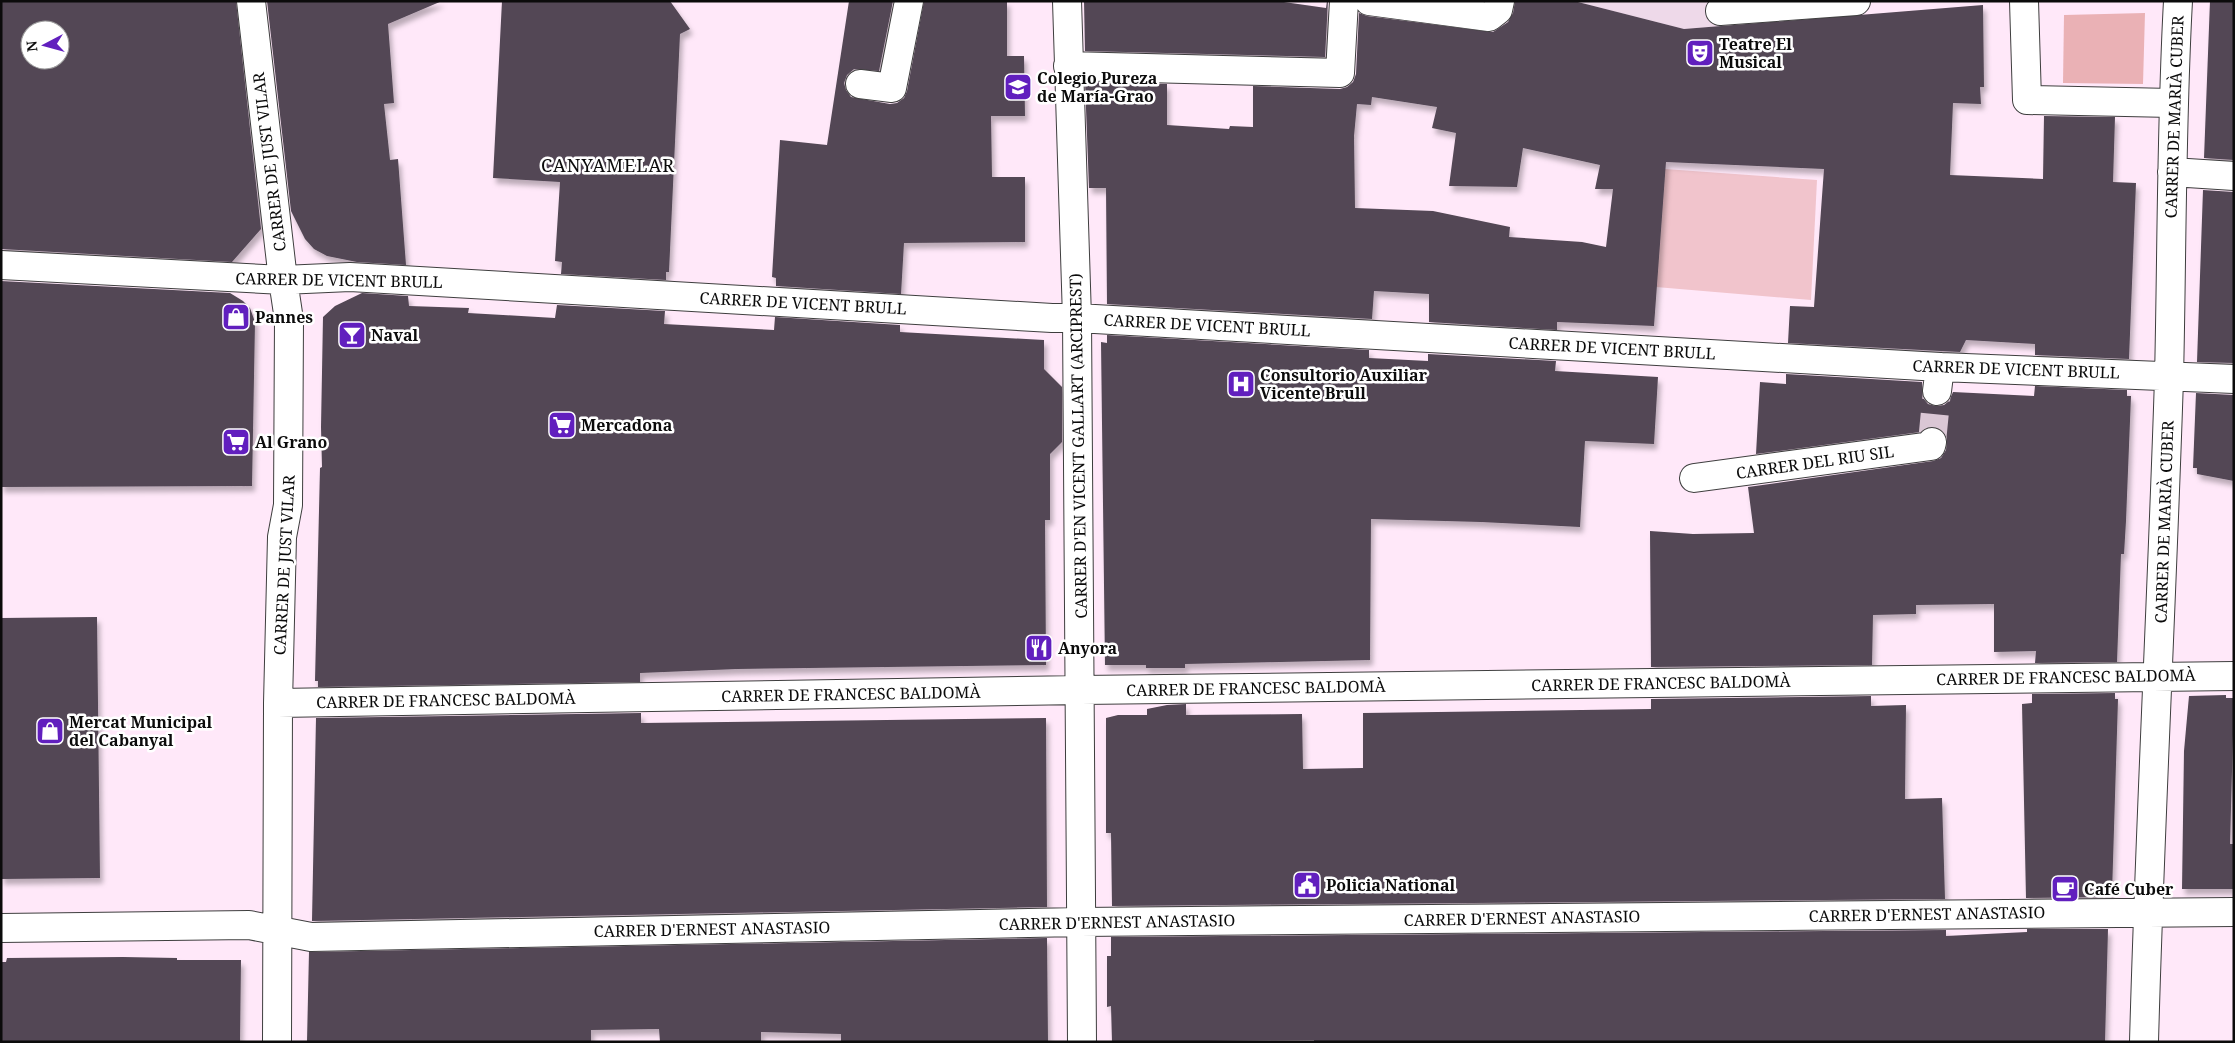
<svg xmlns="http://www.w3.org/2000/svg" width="2235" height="1043" font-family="'Noto Serif',serif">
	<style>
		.green { fill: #eab1b5 }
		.pitch { fill: #f1c4cc }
		.plaza { fill: #eed9e9 }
		.building { fill: #524754; fill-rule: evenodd; filter: url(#shadow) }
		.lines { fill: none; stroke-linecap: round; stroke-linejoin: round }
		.minor-tunnel { stroke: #dac7d5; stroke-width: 28; stroke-dasharray: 28 14; stroke-linecap: butt }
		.minor-casing { stroke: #3e3e3e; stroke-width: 30 }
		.minor { stroke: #fff; stroke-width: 28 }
		.labels { text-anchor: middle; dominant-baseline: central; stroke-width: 5; stroke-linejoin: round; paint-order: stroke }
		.poi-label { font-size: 16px; font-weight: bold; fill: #0b0b0b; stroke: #fff; text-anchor: start }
		.street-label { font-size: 16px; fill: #0b0b0b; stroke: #fff }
		.neighbourhood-label { font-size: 18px; letter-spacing: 1px; fill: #0b0b0b; stroke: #fff }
	</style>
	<defs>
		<filter id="shadow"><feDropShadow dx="3" dy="5.5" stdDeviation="2.5" flood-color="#0004"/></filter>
	</defs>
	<rect width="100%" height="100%" fill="#ffe8f9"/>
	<path class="green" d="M2145,13l-2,71 -80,-1 1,-68z"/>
	<path class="pitch" d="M1665,169l152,11 -6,120 -155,-13z"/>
	<path class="plaza" d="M1574,1h145l2,25 -37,3z"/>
	<path class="building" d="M1,1h235l25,228 -29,33 -231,-13zM30,30h30v30h-30z
		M267,1h175l-54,23 6,79 -10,1 6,56 8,-1 8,106 -49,-3 -30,-6 -13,-7 -9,-10 -14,-28z
		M502,1h168l20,28 -10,5 -11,238h-3v8l-105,-6 1,-12 -7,-1 5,-79 -67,-4z
		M849,1h44l-14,70 -25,-2 -7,6 -3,8 2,7 5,7 39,7 7,-1 7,-5 3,-7 17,-90h83v55h17l1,60h-34l1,61h33v65l-121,1 -3,51 -125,-8v-8l-4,-1 8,-137 47,5z
		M1084,1h193l49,7 1,-7h1l-3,56 -240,-6z
		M1515,1h59l110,28 299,-24 1,82h-4l1,17 -28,-1 -3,72 93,4 1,-63 71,1 -2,65 23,1 -7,176 -94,-4v-11l-69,-4 -6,12 -172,-9 2,-37 24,1 10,-138 -158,-7 -12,164 -97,-4v8l-128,-8v-28l-55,-3 -2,28 -265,-15 -1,-116h-17l-4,-106 82,2v41l62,4 1,-3 23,1v-41l87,3 7,-2 6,-5 3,-8 3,-61 8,3 126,16 15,-10 5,-9zM1372,97l65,10 -5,21 24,5 -7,53 68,1 6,-39 77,17 -5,24h18l-7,58 -24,-5 -73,-5 1,-10 -77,-16 -78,-3 -1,-72 3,-32 14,1z
		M2210,1h24v159l-30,-2z
		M2203,190l31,2v171l-37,-1z
		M1,281l229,12 13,8 7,7 5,14 -3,164 -251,1z
		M362,293l46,3 1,10 60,2 -1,5 87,5 2,-13 108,6 -1,13 110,6 1,-13 125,8v7l144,8v29l18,18v55l-12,12v66h-5l1,145 -309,4 -97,4v9l-322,5v-6h-3l5,-213 2,-1 -1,-40 2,-110 12,-11z
		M1107,335l262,15v8l59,3v-7l128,7 -1,10 103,6 -4,67 -69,-3 -5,86 -99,-5 -110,-3 -1,141 -185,4v4h-39v-3h-41l-4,-323 6,1z
		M1786,374l136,8 1,16 5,6 8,2 8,-1 5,-4 4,-9 81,4 1,-10 92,4v6h4l-5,125 -2,33h-3l-4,108 -82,1 1,-12 -42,1v-48l-78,1v9l-43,1 -1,50 -221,2 -1,-136 43,3 61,-1 -6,-46 185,-26 8,-3 5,-8 1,-12 -4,-7 -7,-4h-8l-8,5 -164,22 4,-72 26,2z
		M2196,393l38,2v86l-37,-7v-6h-4z
		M97,617l3,261 -99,1v-261z
		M2115,693v6h3l-6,195h-3v3l-83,1 -4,-194 10,-1v-9z
		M2226,695v3h8l-4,146h4v45h-52l2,-138 5,-55z
		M1871,696v10l35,-1 -1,94 37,-1 3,101 -833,7 -1,-73h-5v-115l12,-3h29v-6l20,-4 19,-1v11l116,-1 1,55 60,-1v-55l288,-4v-10z
		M641,713v10l405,-5 1,189 -735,14 4,-203z
		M2027,929h81l-3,113h-791v-2l-202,2 -1,-36 -4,1v-51h4v-19l835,-7v6l81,-4z
		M1047,938l1,104h-207v-8l-80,-2v10h-101l-1,-13 -68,1v12h-284l2,-90z
		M123,957l54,1v2h64l-1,82h-239v-80h5l1,-4z"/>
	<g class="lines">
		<path class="minor-tunnel" d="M1932,442l5,-51"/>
		<defs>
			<path id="minor" d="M251,1l32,279 6,40 -1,185 -6,32 -4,166 -1,339
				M1067,1l10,317 5,724
				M1369,1l120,16 9,-7 2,-9
				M2024,1l3,99 145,3
				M1720,11l136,-10
				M1068,66l272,7 4,-72
				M860,84l32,4 17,-87
				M2172,172l62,4
				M1,265l282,15 67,-3 702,41h25l863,49 294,12
				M1937,391l3,-24
				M1694,478l237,-32 1,-4
				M278,703l803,-13 1153,-14
				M1,928l248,-3 62,12 769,-15 1154,-10
				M2144,1042c6,-222 18,-443 25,-664 3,-126 2,-251 9,-377"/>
		</defs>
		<use href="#minor" class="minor-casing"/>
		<use href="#minor" class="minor"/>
	</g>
	<defs>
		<symbol id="theatre-square" viewBox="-11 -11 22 22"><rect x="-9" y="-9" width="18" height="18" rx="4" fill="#611fbe" stroke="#fff"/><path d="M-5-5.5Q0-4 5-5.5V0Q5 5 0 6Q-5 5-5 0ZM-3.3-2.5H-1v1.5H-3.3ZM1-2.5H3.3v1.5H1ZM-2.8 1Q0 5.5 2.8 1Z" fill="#fff"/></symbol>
		<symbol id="school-square" viewBox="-11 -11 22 22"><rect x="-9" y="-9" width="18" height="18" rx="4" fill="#611fbe" stroke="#fff"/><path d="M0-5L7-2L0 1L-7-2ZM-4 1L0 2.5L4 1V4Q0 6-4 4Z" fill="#fff"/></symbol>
		<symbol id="shop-square" viewBox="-11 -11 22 22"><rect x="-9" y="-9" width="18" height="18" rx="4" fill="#611fbe" stroke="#fff"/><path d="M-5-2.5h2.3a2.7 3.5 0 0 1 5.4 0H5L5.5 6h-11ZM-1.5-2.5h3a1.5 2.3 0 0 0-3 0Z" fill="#fff"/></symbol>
		<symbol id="bar-square" viewBox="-11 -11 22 22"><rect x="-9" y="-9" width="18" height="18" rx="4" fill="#611fbe" stroke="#fff"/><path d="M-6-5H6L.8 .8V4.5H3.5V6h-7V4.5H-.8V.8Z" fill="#fff"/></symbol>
		<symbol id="hospital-square" viewBox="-11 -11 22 22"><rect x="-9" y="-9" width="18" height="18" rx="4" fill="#611fbe" stroke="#fff"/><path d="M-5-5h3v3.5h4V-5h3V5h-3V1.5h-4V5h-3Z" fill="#fff"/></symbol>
		<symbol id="supermarket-square" viewBox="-11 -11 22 22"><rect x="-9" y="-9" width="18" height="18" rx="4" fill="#611fbe" stroke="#fff"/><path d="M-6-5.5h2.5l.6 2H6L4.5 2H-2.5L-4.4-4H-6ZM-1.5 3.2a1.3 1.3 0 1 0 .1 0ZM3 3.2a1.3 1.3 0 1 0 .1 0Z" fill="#fff"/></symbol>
		<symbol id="restaurant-square" viewBox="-11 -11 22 22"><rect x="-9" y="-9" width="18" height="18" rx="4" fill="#611fbe" stroke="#fff"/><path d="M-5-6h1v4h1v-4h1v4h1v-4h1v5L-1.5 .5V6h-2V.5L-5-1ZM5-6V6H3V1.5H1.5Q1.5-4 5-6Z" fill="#fff"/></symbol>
		<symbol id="civic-square" viewBox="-11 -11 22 22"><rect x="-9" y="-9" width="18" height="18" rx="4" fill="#611fbe" stroke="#fff"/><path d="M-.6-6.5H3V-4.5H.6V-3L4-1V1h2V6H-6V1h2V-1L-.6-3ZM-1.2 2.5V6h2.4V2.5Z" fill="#fff"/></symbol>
		<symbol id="cafe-square" viewBox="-11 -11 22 22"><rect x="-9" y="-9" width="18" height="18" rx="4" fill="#611fbe" stroke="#fff"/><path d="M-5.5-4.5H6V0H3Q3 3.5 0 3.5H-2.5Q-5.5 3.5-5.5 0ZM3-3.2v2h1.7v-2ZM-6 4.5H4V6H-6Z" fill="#fff"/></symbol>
	</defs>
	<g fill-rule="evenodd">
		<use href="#theatre-square" x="1684" y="37" width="32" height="32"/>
		<use href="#school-square" x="1002" y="71" width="32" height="32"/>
		<use href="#shop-square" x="220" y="301" width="32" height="32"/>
		<use href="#bar-square" x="336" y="319" width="32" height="32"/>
		<use href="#hospital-square" x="1225" y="368" width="32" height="32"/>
		<use href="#supermarket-square" x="546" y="409" width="32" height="32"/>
		<use href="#supermarket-square" x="220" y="426" width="32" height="32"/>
		<use href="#restaurant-square" x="1023" y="632" width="32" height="32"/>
		<use href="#shop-square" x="34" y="715" width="32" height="32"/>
		<use href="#civic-square" x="1291" y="869" width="32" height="32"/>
		<use href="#cafe-square" x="2049" y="873" width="32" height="32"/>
	</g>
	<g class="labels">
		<g class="poi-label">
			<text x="1719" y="44">Teatre El<tspan x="1719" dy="18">Musical</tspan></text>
			<text x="1037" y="78">Colegio Pureza<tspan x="1037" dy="18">de María-Grao</tspan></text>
			<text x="255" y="317">Pannes</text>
			<text x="371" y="335">Naval</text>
			<text x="1260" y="375">Consultorio Auxiliar<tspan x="1260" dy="18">Vicente Brull</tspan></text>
			<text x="581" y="425">Mercadona</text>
			<text x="255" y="442">Al Grano</text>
			<text x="1058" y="648">Anyora</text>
			<text x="69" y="722">Mercat Municipal<tspan x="69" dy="18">del Cabanyal</tspan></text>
			<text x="1326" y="885">Policia National</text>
			<text x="2084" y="889">Café Cuber</text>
		</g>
		<g class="street-label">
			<text transform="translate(2174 117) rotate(-88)">CARRER DE MARIÀ CUBER</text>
			<text transform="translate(269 162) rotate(-97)">CARRER DE JUST VILAR</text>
			<text transform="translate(339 280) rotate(1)">CARRER DE VICENT BRULL</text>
			<text transform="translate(803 303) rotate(3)">CARRER DE VICENT BRULL</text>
			<text transform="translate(1207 325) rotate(3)">CARRER DE VICENT BRULL</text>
			<text transform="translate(1612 348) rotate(3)">CARRER DE VICENT BRULL</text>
			<text transform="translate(2016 369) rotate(2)">CARRER DE VICENT BRULL</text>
			<text transform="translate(1078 446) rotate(-91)">CARRER D'EN VICENT GALLART (ARCIPREST)</text>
			<text transform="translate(1815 462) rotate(-8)">CARRER DEL RIU SIL</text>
			<text transform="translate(2164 522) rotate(-88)">CARRER DE MARIÀ CUBER</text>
			<text transform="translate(284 565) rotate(-87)">CARRER DE JUST VILAR</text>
			<text transform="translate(2066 677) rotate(-1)">CARRER DE FRANCESC BALDOMÀ</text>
			<text transform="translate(1661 683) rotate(-1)">CARRER DE FRANCESC BALDOMÀ</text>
			<text transform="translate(1256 688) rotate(-1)">CARRER DE FRANCESC BALDOMÀ</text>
			<text transform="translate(851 694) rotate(-1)">CARRER DE FRANCESC BALDOMÀ</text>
			<text transform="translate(446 700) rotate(-1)">CARRER DE FRANCESC BALDOMÀ</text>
			<text transform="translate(1927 914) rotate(-1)">CARRER D'ERNEST ANASTASIO</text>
			<text transform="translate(1522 918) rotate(-1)">CARRER D'ERNEST ANASTASIO</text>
			<text transform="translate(1117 922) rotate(-1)">CARRER D'ERNEST ANASTASIO</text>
			<text transform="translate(712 929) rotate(-1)">CARRER D'ERNEST ANASTASIO</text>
		</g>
		<g class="neighbourhood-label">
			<text x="608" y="165">CANYAMELAR</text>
		</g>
	</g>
	<rect width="2235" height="1043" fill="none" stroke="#0b0b0b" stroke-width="5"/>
	<g transform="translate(45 45) rotate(264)"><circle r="24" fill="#ffffff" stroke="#9d9d9d"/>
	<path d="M0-4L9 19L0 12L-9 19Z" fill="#611fbe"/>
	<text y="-8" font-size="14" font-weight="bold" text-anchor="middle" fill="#0b0b0b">N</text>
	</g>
</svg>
